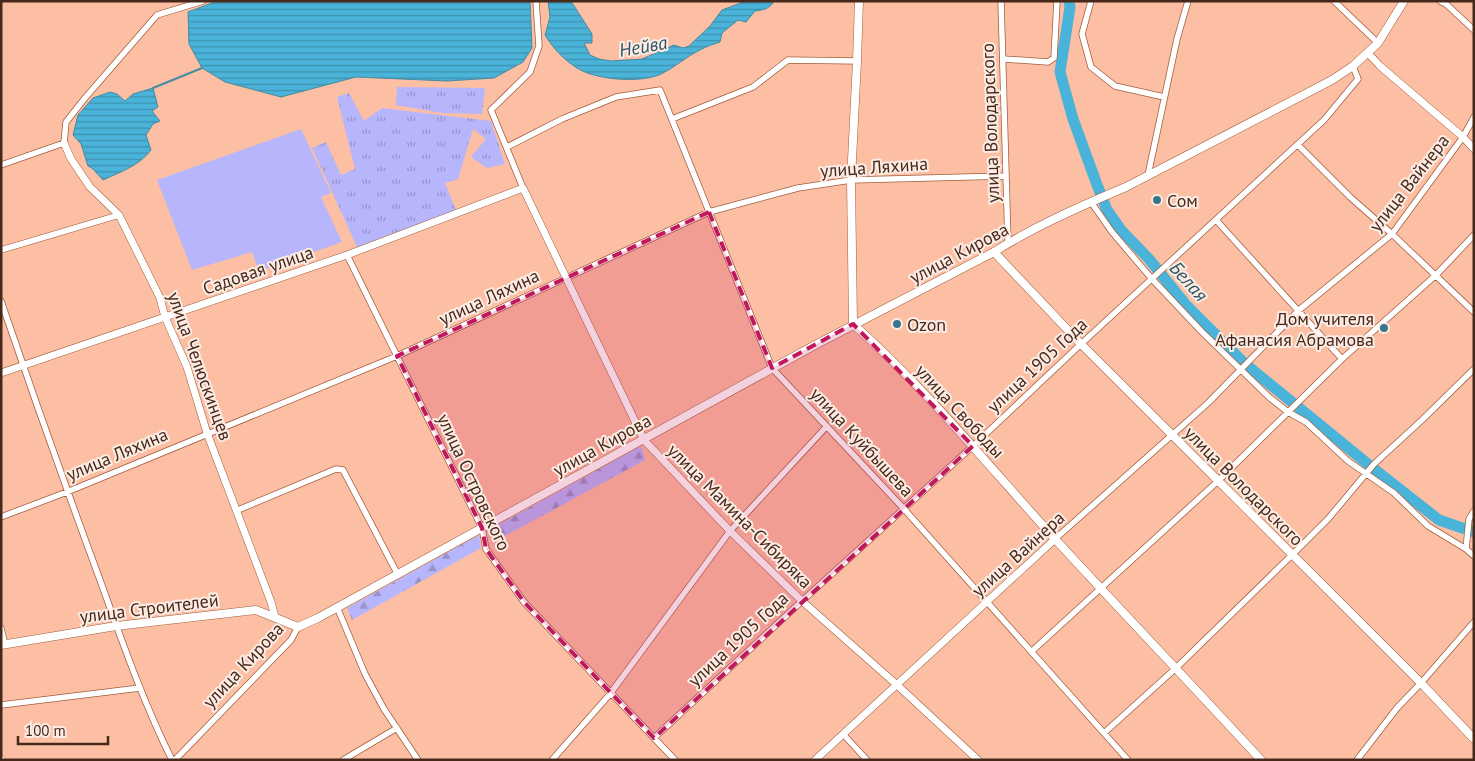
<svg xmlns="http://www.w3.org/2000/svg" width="1475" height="761" font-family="'PT Sans',sans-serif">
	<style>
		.grass { fill: url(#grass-tufts) }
		.forest { fill: url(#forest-firs) }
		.pitch { fill: #b7b5fc }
		.water { fill: url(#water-rules); stroke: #488aa0 }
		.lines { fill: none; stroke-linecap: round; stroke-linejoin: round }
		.stream { stroke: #488aa0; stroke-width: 2 }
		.river { stroke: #49b3d9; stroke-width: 11 }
		.minor-casing { stroke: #a25d3d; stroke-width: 7 }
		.tertiary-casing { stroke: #a25d3d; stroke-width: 8 }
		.secondary-casing { stroke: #a25d3d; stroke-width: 9 }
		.minor { stroke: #fff; stroke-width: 5.5 }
		.tertiary { stroke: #fff; stroke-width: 7 }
		.secondary { stroke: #fff; stroke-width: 8 }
		.marked { fill: #c2185b; fill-opacity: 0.2; stroke: #c2185b; stroke-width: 4; stroke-dasharray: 10 6; stroke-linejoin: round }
		.poi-dot { fill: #39758c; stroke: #fcece4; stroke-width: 2 }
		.labels { text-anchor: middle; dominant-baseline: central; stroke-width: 4; stroke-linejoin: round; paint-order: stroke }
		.street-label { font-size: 18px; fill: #47291b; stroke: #fcece4 }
		.poi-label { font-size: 18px; fill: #47291b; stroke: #fcece4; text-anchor: start }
		.water-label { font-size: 19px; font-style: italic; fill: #2a5667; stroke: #fcece4 }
	</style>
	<defs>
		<pattern id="grass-tufts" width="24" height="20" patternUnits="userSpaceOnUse" patternTransform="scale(1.25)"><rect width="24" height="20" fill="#b7b5fc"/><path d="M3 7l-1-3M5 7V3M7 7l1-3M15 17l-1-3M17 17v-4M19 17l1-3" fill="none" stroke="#9793cb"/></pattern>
		<pattern id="forest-firs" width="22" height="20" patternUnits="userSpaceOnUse" patternTransform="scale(1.25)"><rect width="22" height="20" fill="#b7b5fc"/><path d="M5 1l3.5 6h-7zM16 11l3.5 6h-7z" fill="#9793cb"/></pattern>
		<pattern id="water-rules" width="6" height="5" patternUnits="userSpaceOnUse" patternTransform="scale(1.25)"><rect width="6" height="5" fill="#49b3d9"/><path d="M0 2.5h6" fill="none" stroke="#3f92af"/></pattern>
	</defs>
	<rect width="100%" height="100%" fill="#fdbfa3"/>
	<path class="grass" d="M397,87l88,1 -3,26 -40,-1 -46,-8z
		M349,93l15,28 18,-13 109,13 14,43 -18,4 -16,-11 15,-18 -13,-10 -15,50 -13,4 11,27 -99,37 -45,-99 14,-6 15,33 14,-6 -18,-72z"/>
	<path class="forest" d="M641,446l4,14 -153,83 -1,-14z
		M479,535l2,13 -129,72 -5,-12z"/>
	<path class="pitch" d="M301,129l30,64 -10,4 21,45 -83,29 -7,-19 -60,18 -35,-90z"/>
	<path class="water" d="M217,1h313l2,47 -9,14 -29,16 -47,3 -91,-4 -75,20 -56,-15 -23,-14 -13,-24 -1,-32z
		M548,1h23l21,33v9h-8l6,12 9,4 12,2 31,-2 32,-14 9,3 6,-2 21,-20 12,-16 24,-9h28c-4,8 -11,9 -19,10l-9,11 -8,-2 -16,13 -2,9c-6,2 -13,4 -18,7 -16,7 -27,19 -43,26 -21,8 -63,5 -82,-7 -13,-8 -25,-21 -32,-33l5,-18z
		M153,88l5,19 -6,4 8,10 -7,3 -7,11 5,15c-12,16 -31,22 -48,30l-11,-12 -4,-2 -7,-22 -8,-9 5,-20 15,-17 17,-6 7,2 8,7 8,-7z"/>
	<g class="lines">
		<path class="stream" d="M153,88l49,-20"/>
		<path class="river" d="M1069,1l1,6 -10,65 13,47 23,63 11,28 14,20 28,29 37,46 58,58 130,106 65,51 35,12"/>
		<defs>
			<path id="minor" d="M1001,1l7,242
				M1091,1l-9,33 9,33 24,19 49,11
				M1334,1l44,42
				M1440,1l6,3 28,26
				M1003,59l45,3 6,-4 3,-57
				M672,119l81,-32 35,-27 69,1
				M1298,145l52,52 42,37 82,78
				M507,147l55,-28 54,-22 44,-7 112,278 132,141 224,251
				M1,165l63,-22 2,-21 19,-24 72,-83 46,-14
				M1148,175l29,-136 11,-38
				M523,188l-32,-78 39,-38 9,-26 -3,-45
				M1091,202l21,30 40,47 50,53 68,66 18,14 18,10 42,39 46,32 34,33 38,23 8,7
				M1216,220l126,139
				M1,250l118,-35
				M347,255l135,273 4,21 38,53 151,158
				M1,301c32,94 65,187 99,279 22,61 43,122 72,180
				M238,510l98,-41 7,1 55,105
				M1,517l66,-25 330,-136 312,-144 89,-24 53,-8 155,-4
				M1055,539l153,-136 91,-93 93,-76 71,-97 11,-20
				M1466,549l3,-30 5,-8
				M337,607l28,67 19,35 34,51
				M1,628l4,17
				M1031,652l187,-171 124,-122 94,-84 38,-40
				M1,705l139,-17
				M1104,733l72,-65 116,-113 36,-36 46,-55 48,-44 52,-51
				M843,734l24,26
				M654,738l148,-137 171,-155 108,-102 243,-224 34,-41 -5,-13
				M175,760l116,-120 7,-13
				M343,760l54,-32
				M552,760l58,-66 120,-163 97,-105
				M1357,760l40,-52 24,-25 53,-61"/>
			<path id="tertiary" d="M1368,53l12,13 83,71 11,12
				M64,143l7,16 19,28 29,28 41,83 5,19 22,50 20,66 64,169 4,15
				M1,373l346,-118 176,-67 121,252 86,91 72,70 94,83 82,76
				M1,759l1,1
				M815,760l240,-221"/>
			<path id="secondary" d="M859,1l-2,60 -6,119 2,144c74,66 136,142 202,215 68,74 138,147 206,221
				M994,252l87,92 340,339 53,56
				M1,645l115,-19 140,-16 42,17 20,-9 497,-273 179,-93c41,-26 87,-46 132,-65l206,-107 21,-14 25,-23 26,-42"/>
		</defs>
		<use href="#minor" class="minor-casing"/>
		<use href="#tertiary" class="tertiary-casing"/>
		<use href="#secondary" class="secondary-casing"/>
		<use href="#minor" class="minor"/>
		<use href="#tertiary" class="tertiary"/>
		<use href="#secondary" class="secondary"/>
	</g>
	<path class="marked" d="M709,212l63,156 81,-44 120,122 -319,292 -130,-136 -38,-53 -4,-21 -85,-172z"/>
	<g class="poi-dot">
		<circle cx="1157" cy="200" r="5"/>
		<circle cx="897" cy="324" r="5"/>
		<circle cx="1384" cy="328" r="5"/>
	</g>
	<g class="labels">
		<g class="street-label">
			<text transform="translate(990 123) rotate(-92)">улица Володарского</text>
			<text transform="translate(874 167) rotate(-4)">улица Ляхина</text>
			<text transform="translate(1409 183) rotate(-52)">улица Вайнера</text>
			<text transform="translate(959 253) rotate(-28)">улица Кирова</text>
			<text transform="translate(258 270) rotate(-19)">Садовая улица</text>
			<text transform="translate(489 297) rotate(-25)">улица Ляхина</text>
			<text transform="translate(1037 365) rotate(-43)">улица 1905 Года</text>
			<text transform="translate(200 366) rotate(70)">улица Челюскинцев</text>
			<text transform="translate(960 411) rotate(47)">улица Свободы</text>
			<text transform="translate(862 442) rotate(47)">улица Куйбышева</text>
			<text transform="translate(602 445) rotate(-29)">улица Кирова</text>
			<text transform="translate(117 454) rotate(-23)">улица Ляхина</text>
			<text transform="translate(474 482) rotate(65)">улица Островского</text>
			<text transform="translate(1244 486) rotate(45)">улица Володарского</text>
			<text transform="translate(740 516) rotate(45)">улица Мамина-Сибиряка</text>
			<text transform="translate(1018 554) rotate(-42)">улица Вайнера</text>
			<text transform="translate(149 608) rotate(-7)">улица Строителей</text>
			<text transform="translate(738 639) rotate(-43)">улица 1905 Года</text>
			<text transform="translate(243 665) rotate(-47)">улица Кирова</text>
		</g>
		<g class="poi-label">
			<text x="1167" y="200">Сом</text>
			<text x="1374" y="318" text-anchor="end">Дом учителя<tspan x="1374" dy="21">Афанасия Абрамова</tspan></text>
			<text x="907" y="324">Ozon</text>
		</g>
		<g class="water-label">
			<text transform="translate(643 46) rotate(-10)">Нейва</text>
			<text transform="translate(1189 281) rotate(48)">Белая</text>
		</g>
	</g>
	<rect width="1475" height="761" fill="none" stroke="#47291b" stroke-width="5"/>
	<path d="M18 736v8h90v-8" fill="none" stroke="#47291b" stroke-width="2.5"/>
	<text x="25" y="736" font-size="15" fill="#47291b" stroke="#fcece4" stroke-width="4" paint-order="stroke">100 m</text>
</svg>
